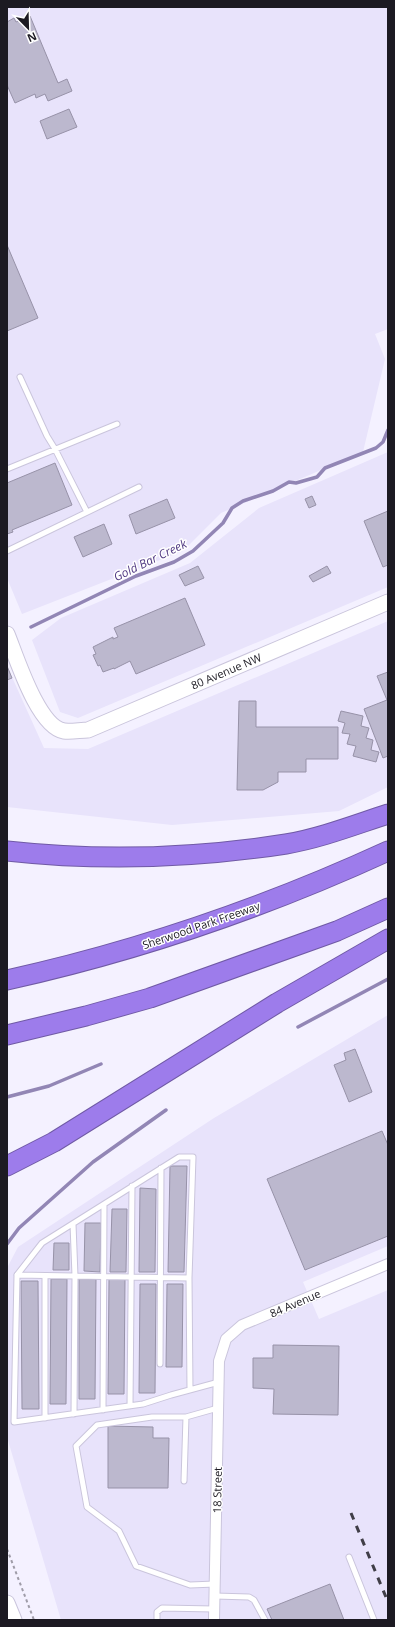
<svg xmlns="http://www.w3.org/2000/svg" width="395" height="1627" font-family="'Open Sans',sans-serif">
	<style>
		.built { fill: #e8e3fb }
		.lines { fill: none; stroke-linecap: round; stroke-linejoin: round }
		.stream { stroke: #9286b5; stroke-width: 3.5 }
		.building { fill: #bcb8ce; stroke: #9792a8 }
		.lane-casing { stroke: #cac5dc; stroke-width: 7 }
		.street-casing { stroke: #cac5dc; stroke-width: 12 }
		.secondary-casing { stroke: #cac5dc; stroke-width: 17 }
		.highway-casing { stroke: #705aa5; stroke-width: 21 }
		.path { stroke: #9f9ca8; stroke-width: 2; stroke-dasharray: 3 3; stroke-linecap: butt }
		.lane { stroke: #fff; stroke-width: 5 }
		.street { stroke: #fff; stroke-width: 10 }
		.secondary { stroke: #fff; stroke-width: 15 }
		.highway { stroke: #9d7ceb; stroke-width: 19 }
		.rail { stroke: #403e47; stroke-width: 3; stroke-dasharray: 7 7; stroke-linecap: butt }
		.labels { text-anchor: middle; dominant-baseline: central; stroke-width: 3; stroke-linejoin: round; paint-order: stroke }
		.street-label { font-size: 11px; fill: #1c1a22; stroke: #fff }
		.water-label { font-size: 12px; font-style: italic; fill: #513a83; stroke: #fff }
	</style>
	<rect width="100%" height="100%" fill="#f4f1ff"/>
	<path class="built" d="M7,7h381v322l-13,5 10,25 -22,93 -142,61 -38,38 -161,63 -15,-36z
		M388,452v135l-310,131 -18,-6 -28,-72 29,-22 129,-55 69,-55z
		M388,621v166l-49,24 -167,14 -165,-18v-141l37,82 44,1z
		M388,1015v231l-85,36 16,37 69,-29v330h-327l-54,-183v-169l11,-21 196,-129z"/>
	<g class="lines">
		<path class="stream" d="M31,627l105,-51 38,-14 19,-11 30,-28 9,-15 11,-7 30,-10 16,-9 7,1 21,-6 8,-9 51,-20 7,-6 5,-12
			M298,1027l90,-48
			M7,1097l42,-11 52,-22
			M7,1244l12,-16 74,-66 73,-52"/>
	</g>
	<path class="building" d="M30,16l28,67 9,-4 5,12 -24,10 -3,-7 -9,4 -1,-4 -20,9 -8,-18v-63l7,-4 2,4z
		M69,109l8,18 -30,12 -7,-18z
		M7,245l31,73 -31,13z
		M55,463l17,42 -60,25 1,2 -6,2v1v-52z
		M312,496l4,9 -7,3 -4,-9z
		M167,499l8,19 -39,16 -7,-19z
		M388,511v54l-5,2 -19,-46z
		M104,524l8,20 -29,13 -9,-20z
		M198,566l6,12 -19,8 -6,-11z
		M327,566l4,7 -18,9 -4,-6z
		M185,598l20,47 -69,29 -6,-13 -16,8v-1l-11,4 -3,-7 -2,1 -5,-11 3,-1 -3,-7 20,-10v2l5,-2 -4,-9z
		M7,666l5,12 -5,2z
		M388,672v84l-5,2 -19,-49 23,-9 -10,-24z
		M239,701h17v26h82v32h-32v13h-28v10l-15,8h-26z
		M341,711l22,5 -2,10 8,2 -3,10 7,2 -2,10 8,2 -3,10 -23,-6 3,-10 -9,-2 3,-10 -8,-1 3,-10 -7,-2z
		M355,1049l17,43 -23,10 -15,-37 12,-5 -2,-7z
		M382,1131l6,14v91l-83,34 -38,-91z
		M170,1166h17l-3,106h-16z
		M140,1188l16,1 -1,83h-16z
		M112,1209h15l-1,63h-16z
		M85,1223h16l-1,49 -16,-1z
		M54,1243h15v27h-16z
		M51,1279h16l-1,125h-16z
		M79,1279h17l-1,120h-16z
		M109,1279h16l-1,115h-16z
		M21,1281h17l1,128h-17z
		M140,1284h16l-1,109h-16z
		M167,1284h16l-1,83h-16z
		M273,1345l66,1 -1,69 -65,-1 1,-25 -21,-1v-30h20z
		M108,1426l45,1v11h16l-1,50h-60z
		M330,1584l14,36h-72l-5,-11z"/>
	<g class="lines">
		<defs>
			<path id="lane" d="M20,377l27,59 8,13 32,63
				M7,469l110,-45
				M7,551l132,-64
				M73,1224l2,52 -1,138
				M17,1275l25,-32 137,-86h14l-4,121 -172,-3 -3,147 129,-18 28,-9 48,-13
				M189,1278l1,112
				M160,1364l1,-196
				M130,1406l2,-220
				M103,1410l1,-205
				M45,1418v-142
				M184,1481l2,-64
				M349,1557l25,63
				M215,1584l-25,1 -54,-19 -17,-35 -32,-24 -11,-61 21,-21 55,-8h34l32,-9
				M215,1596l34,1 5,3 11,20
				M157,1620v-8l5,-4 52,1"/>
			<path id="street" d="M214,1620l5,-259 7,-22 16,-14 146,-61"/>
			<path id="secondary" d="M7,634c9,22 31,93 57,97 7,1 17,-1 24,-1l300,-128
				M7,1603l7,17"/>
			<path id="highway" d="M7,851c91,10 189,7 279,-7 35,-6 68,-19 102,-30
				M7,980c131,-29 259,-73 381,-129
				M7,1035l79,-19 64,-18 187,-67 51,-23
				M7,1166l47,-24 223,-139 111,-64"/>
		</defs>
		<use href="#lane" class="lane-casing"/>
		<use href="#street" class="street-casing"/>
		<use href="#secondary" class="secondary-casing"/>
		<use href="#highway" class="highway-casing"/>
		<path class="path" d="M7,1549l27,71"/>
		<use href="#lane" class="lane"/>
		<use href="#street" class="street"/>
		<use href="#secondary" class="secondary"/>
		<use href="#highway" class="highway"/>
		<path class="rail" d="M351,1513l37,89"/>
	</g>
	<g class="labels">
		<g class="street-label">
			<text transform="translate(226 671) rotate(-23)">80 Avenue NW</text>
			<text transform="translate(201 925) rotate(-19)">Sherwood Park Freeway</text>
			<text transform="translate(295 1303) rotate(-23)">84 Avenue</text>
			<text transform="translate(217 1490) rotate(-89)">18 Street</text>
		</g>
		<g class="water-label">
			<text transform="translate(150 560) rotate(-26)">Gold Bar Creek</text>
		</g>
	</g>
	<rect width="395" height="1627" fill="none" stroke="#1c1a22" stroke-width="16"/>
	<g transform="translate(28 28) rotate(157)" stroke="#ffffff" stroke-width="3" paint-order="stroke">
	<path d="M0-3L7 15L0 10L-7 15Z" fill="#1c1a22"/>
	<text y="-6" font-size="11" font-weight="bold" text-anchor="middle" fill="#1c1a22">N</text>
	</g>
</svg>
